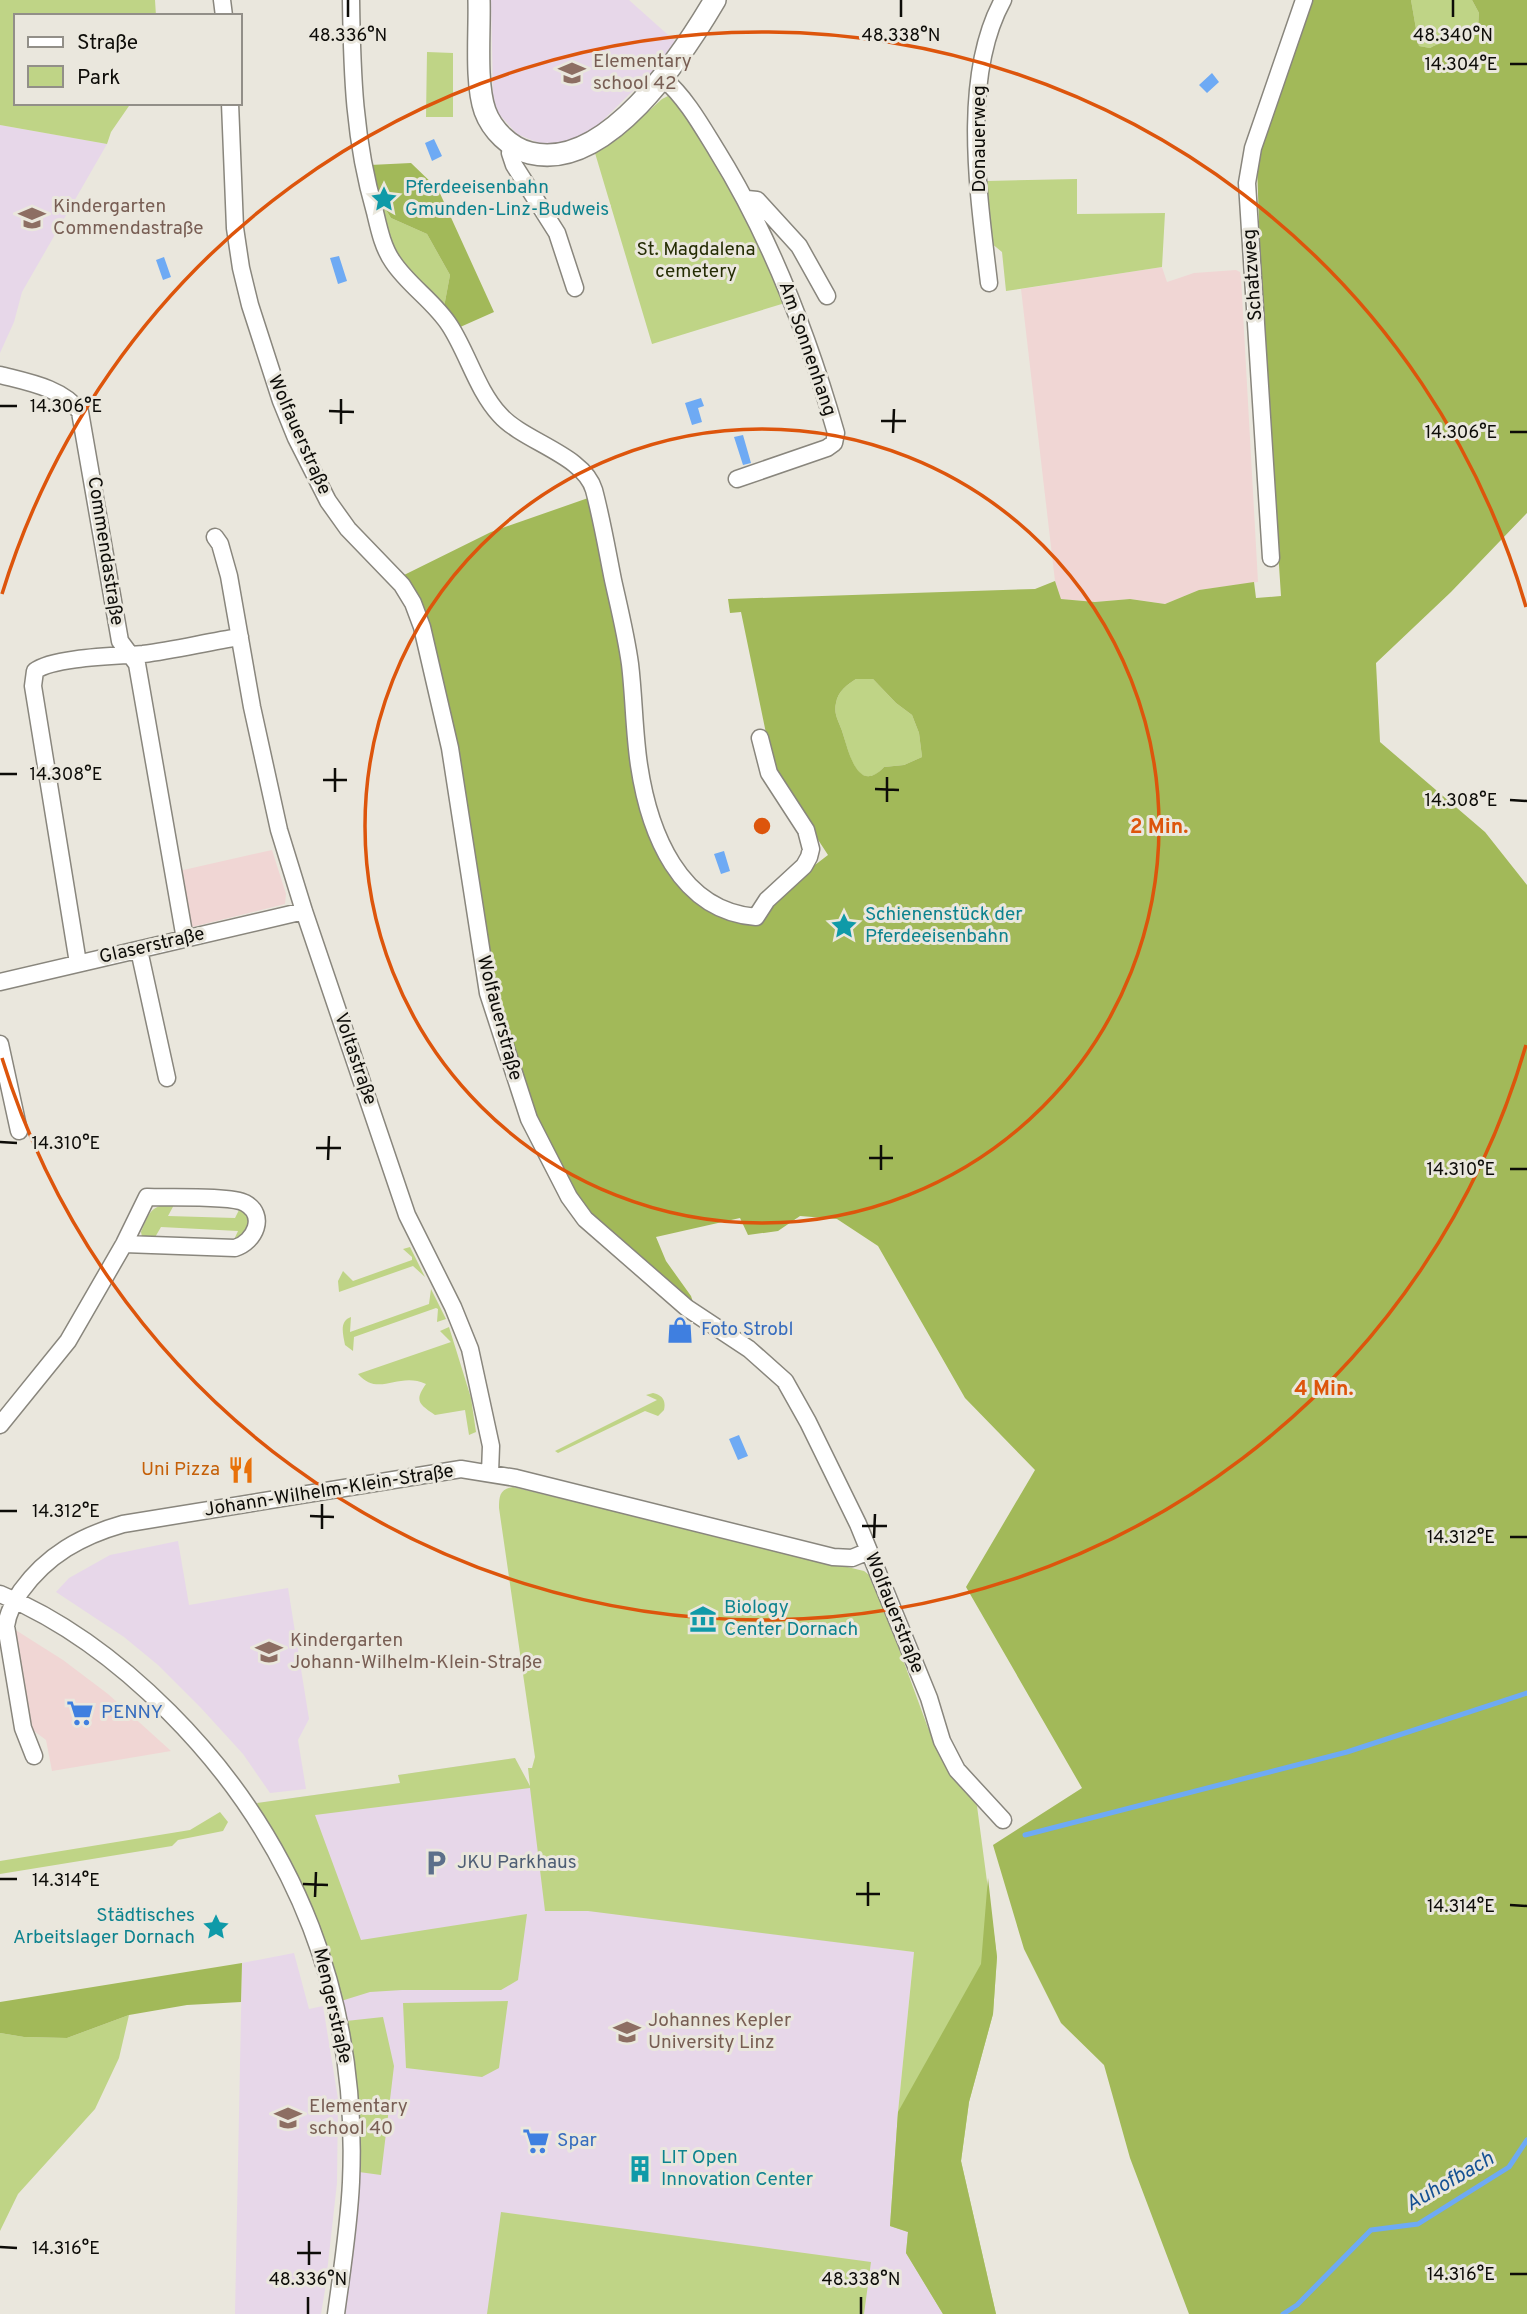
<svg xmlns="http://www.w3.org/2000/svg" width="1527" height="2314" font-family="Overpass,sans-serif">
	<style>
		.commercial { fill: #f0d6d4 }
		.education { fill: #e7d7e9 }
		.green { fill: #bfd486 }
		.forest { fill: #a2b959; fill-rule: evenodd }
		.water { fill: #6eaaf4 }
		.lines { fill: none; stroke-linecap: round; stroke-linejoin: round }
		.stream { stroke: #6eaaf4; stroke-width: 5 }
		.minor-casing { stroke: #89867d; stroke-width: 19 }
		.tertiary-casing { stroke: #89867d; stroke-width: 24 }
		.minor { stroke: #fff; stroke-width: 16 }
		.tertiary { stroke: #fff; stroke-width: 21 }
		.ticks { fill: none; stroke: #0d0c08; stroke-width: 2.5 }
		.ring { fill: none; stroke: #dd550c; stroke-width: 3.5 }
		.labels { text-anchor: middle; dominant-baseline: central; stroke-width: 6; stroke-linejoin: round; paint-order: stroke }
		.education-label { font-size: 19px; fill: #785e54; stroke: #eae7dd; text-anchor: start }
		.street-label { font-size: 19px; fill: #0d0c08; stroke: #eae7dd }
		.culture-label { font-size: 19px; fill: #0d838f; stroke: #eae7dd; text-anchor: start }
		.park-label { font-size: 19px; fill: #252d04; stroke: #eae7dd }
		.shop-label { font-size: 19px; fill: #366cbe; stroke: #eae7dd; text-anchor: start }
		.food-label { font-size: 19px; fill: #c56008; stroke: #eae7dd; text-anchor: end }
		.service-label { font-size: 19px; fill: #4e5e75; stroke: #eae7dd; text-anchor: start }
		.water-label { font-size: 21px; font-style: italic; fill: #155193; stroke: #eae7dd }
		.ticks-label { font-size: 18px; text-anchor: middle; fill: #0d0c08; stroke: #eae7dd; stroke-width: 6; stroke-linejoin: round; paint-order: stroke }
		.centre { fill: #dd550c; stroke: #eae7dd; stroke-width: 3.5 }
		.ring-label { font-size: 21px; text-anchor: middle; font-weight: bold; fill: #dd550c; stroke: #eae7dd; stroke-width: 6; stroke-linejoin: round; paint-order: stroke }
	</style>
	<rect width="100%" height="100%" fill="#eae7dd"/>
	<path class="commercial" d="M1162,267l5,15 27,-9 42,-3 4,2 1,5 17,305 -59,8 -34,14 -35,-5 -35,3 -34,-3 -6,-18 -34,-292z
		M272,850l14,44 -1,10 -97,24 -9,-57z
		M14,1629l49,31 45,34 63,57 -119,20 -6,-31 -16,-12z"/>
	<path class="education" d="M491,0h138l47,42 -25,31 -55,54 -22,14 -13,4h-17l-27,-11 -20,-22 -4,-17z
		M0,125l107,19 -85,148 -8,30 -14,31z
		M178,1541l11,64 99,-17 21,131 -11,21 8,49 -36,4 -27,-39 -42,-46 -43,-43 -34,-28 -68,-45 13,-14 41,-23z
		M515,1758l81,152 318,42 -16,160 -8,114 18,6 -2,21 37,61h-599l11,-83 5,-71 -2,-58 -7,-60 -23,-97 -9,-10 -62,-132 143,-20 -2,-8z
		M294,1953l15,56 14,-3 15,93 -1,84 -12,107 -4,24h-86l7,-351z"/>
	<path class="green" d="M0,0h155l1,16h-140v87h115l-20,29 -4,12 -107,-19z
		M1411,0h61l7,13 -1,14c-18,15 -30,11 -48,21l-11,-2z
		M427,52l26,1v64h-27z
		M668,96l14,12 53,83 50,112 -133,41 -57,-191 23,-14 44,-40z
		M1077,179v35l88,-1 -3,54 -156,24 -4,-39 -11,-9 -4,-62z
		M375,192l16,26 36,16 23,41 -6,32 -44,-44 -13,-26z
		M856,679h17l23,24 16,12 7,18 3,24 -18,8 -20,2c-26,28 -35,-14 -41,-33 -3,-11 -10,-19 -7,-31 2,-12 11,-18 20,-24z
		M175,1203l-7,13 67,2 7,-14 7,6 1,22 -18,12 6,-13 -77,-4 -7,12 -12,-2 -1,-5c9,-21 9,-26 34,-29z
		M410,1247l15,30 -12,-11 -74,26 -1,-11 5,-10 10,10 59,-21v-3l-9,-8z
		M431,1289l15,30 -9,3 1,-13 -2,-1 -82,29 -1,14 -8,-6c-2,-11 -6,-24 6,-28l-1,15 79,-28z
		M449,1327l22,71 5,34 -7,3 -4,-25 -30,5c-16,-11 -21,-14 -9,-31 -28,-13 -47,14 -68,-10l93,-32 -11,-11z
		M653,1393c10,2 13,8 11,17l-6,6 -13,-5 -87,42 -3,-2 102,-51 -11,-5z
		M513,1487l351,84 9,7 55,150 4,7 10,6 -3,8 38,57 20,151 -4,57 -24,88 -8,59 35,153h-53l-37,-61 2,-21 -18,-6 8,-114 16,-160 -326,-41h-43l-15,-123 -215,27 46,125 166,-26 -9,66 -17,10h-99l-32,2 -29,9 -14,-56 -8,-10 -55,-111 -7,-21 143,-20 -2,-8 117,-17 15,28 -2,-18h4l3,-11 -36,-249c0,-12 1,-19 14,-21z
		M220,1812l8,10 -5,9 -45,9 -6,6 -172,28v-13l190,-31z
		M508,2001l-9,67 -17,9 -76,-9 -3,-65z
		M129,2015l-10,43 -24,51 -77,85 -18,37v-198l24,4 43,1z
		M383,2017l11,49 -13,109 -22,-3c3,-49 -1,-103 -13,-151z
		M501,2212l370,50 -7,52h-377z"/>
	<path class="forest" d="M1312,0h99l8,46 11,2c18,-10 30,-6 48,-21l1,-14 -7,-13h55v513l-76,79 -75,71 4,79 105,90 42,53v1429h-338l-59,-156 -26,-93 -43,-42 -37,-74 -31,-104 89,-57 -116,-201 69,-117 -70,-72 -87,-152 -41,-27 -37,-3 -22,15 -30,4 -8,-17 -84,19 10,24 25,35 3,9 -107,-92 -54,-99 -35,-105 -21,-110 -75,-323 89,-44 100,-35 15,69 25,146 40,158 66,49 25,4c13,-31 40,-48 66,-68l-54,-83 -33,-160 -11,1 -2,-14 307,-10 20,-8 6,18 34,3 35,-3 35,5 34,-14 55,-8 2,16 25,-2 -19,-290 -5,-140 4,-20zM856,679h17l23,24 16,12 7,18 3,24 -18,8 -20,2c-26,28 -35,-15 -41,-33 -3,-11 -10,-19 -7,-31 2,-12 11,-18 20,-24z
		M411,163l27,26 56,123 -36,16 -14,-21 6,-32 -23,-41 -36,-16 -16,-26 -5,-27z
		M988,1878l9,79 -4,57 -24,88 -8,59 35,153h-53l-37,-61 2,-21 -18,-6 8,-114 83,-148z
		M242,1963l-1,39 -54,3 -58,10 -62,23 -43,-1 -24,-4v-31z"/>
	<path class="water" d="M1212,73l7,9 -12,11 -8,-8z
		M434,139l8,17 -10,5 -7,-18z
		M339,256l8,25 -9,3 -8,-26z
		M164,257l7,20 -8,3 -7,-20z
		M701,398l3,8 -6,2 4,14 -10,3 -7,-22z
		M743,435l8,28 -8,2 -9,-28z
		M724,851l6,20 -9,3 -7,-20z
		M739,1435l9,21 -10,4 -9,-21z"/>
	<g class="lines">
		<path class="stream" d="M1025,1835l322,-83 180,-59
			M1283,2314l14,-9 74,-75 47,-6 91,-57 18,-27"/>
		<defs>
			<path id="minor" d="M222,0l2,16
				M351,0c1,74 3,140 24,212 4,17 8,36 18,50 16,24 42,40 57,64 18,28 27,64 50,89 24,27 84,40 94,75 8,30 13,60 19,90 6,27 13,55 17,84 4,33 4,68 9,101 10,67 40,146 117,152l11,-17 37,-34 5,-9 2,-8 -5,-19 -37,-57 -9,-35
				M663,78c23,20 38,47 54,73 54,87 91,184 119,282l-2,10 -7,5 -90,31
				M230,103l5,125 6,40 9,37 31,96 15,37 32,63 20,28 54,56 11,18 9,24 28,121 38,245 41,126 40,78 16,22 102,89 62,41 36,32 23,41 50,102 71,174 13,43 15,29 46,50
				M514,146l-4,7 4,12 43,68 18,55
				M747,199l10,1 42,46 28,50
				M989,283c-10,-86 -29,-205 14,-283
				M0,375c27,7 63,13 80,37l40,229 17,23 48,275
				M215,537l5,7 9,32 23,131 27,123 25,81 103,304 46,92 17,42 21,97 -1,27
				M1271,558l-24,-375 6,-35 51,-148
				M139,950l28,128
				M78,963l-45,-277 2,-15c18,-14 83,-15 108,-17 32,-4 64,-12 97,-17
				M0,982l304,-71
				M0,1044l19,87
				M0,1425l68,-84 56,-97 23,-47c19,1 84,-2 98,6 22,12 10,39 -10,45l-111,-4
				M0,1594c63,26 121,70 169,118 128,128 190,289 182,470 -2,44 -9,88 -15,132
				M34,1756l-11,-28 -17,-102c2,-14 8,-24 15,-35 26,-36 60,-55 102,-67l338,-55 55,9 317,79 19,1 17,-7"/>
			<path id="tertiary" d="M479,0c1,31 -4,83 6,111 7,19 25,37 45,42 76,19 152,-97 185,-153"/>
		</defs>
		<use href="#minor" class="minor-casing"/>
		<use href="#tertiary" class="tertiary-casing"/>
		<use href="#minor" class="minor"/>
		<use href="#tertiary" class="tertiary"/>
	</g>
	<path class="ticks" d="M348,17v-17M901,17v-17M1453,17v-17M1510,64h17M0,406h17M329,411l25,1M881,421h25M341,424v-25M1510,432h17M893,433l1,-24M0,774h17M323,780h24M875,789l24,1M335,792v-24M1510,800l17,1M887,802v-25M0,1142l17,1M316,1148h25M869,1158h24M328,1160l1,-24M1510,1169h17M881,1170v-25M0,1511h17M310,1516l24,1M862,1526h25M322,1529v-25M1510,1537h17M874,1538l1,-24M0,1879h17M303,1884l25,1M856,1894h24M315,1897l1,-25M1510,1905l17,1M868,1906v-24M0,2247l17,1M297,2253h24M309,2265v-24M1510,2274h17M308,2314v-17M861,2314v-17"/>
	<g class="ring">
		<circle cx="762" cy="826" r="397"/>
		<path d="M1526 1045A795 795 0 0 1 2 1058M2 594A795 795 0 0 1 1526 607"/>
	</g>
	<defs>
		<symbol id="school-bare" viewBox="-9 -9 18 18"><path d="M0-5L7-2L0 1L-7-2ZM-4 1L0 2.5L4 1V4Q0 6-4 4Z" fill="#8d6e63" stroke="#eae7dd" stroke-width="2.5" paint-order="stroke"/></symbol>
		<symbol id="sight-bare" viewBox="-9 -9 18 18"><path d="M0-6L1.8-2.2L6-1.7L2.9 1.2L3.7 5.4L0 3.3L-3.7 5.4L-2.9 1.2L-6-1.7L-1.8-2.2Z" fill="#0f9aa8" stroke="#eae7dd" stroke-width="2.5" paint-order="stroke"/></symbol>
		<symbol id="shop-bare" viewBox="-9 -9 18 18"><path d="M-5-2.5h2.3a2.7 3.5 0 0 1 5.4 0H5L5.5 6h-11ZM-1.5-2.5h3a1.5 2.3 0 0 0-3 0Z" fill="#3f7fe0" stroke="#eae7dd" stroke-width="2.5" paint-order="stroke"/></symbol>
		<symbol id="restaurant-bare" viewBox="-9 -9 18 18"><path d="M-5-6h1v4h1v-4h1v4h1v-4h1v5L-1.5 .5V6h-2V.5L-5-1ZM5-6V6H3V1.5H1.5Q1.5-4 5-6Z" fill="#e8710a" stroke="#eae7dd" stroke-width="2.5" paint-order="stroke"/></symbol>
		<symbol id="museum-bare" viewBox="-9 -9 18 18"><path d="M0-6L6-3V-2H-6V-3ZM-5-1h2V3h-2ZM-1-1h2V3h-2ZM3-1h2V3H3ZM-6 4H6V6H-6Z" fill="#0f9aa8" stroke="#eae7dd" stroke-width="2.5" paint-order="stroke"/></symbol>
		<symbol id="supermarket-bare" viewBox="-9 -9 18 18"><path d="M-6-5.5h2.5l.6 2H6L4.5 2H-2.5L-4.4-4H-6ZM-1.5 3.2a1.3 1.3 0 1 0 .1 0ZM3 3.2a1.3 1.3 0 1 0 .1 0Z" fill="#3f7fe0" stroke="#eae7dd" stroke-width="2.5" paint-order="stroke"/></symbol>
		<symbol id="parking-bare" viewBox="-9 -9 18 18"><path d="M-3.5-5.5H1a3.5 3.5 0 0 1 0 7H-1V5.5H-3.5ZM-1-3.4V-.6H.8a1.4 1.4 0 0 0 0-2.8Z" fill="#5c6f8a" stroke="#eae7dd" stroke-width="2.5" paint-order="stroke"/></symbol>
		<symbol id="university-bare" viewBox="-9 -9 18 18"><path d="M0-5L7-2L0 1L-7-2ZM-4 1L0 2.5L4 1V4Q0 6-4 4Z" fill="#8d6e63" stroke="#eae7dd" stroke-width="2.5" paint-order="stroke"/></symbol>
		<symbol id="building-bare" viewBox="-9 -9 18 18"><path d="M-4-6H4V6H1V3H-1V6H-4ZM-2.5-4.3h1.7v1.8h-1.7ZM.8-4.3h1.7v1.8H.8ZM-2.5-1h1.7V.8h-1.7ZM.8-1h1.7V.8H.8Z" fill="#0f9aa8" stroke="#eae7dd" stroke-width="2.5" paint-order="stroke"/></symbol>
	</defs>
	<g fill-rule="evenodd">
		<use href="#school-bare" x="553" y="54" width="38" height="38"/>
		<use href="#sight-bare" x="365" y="180" width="38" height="38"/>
		<use href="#school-bare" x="13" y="199" width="38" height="38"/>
		<use href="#sight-bare" x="825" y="907" width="38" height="38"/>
		<use href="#shop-bare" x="661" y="1311" width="38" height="38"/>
		<use href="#restaurant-bare" x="222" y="1451" width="38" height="38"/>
		<use href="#museum-bare" x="684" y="1600" width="38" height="38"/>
		<use href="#school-bare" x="250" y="1633" width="38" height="38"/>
		<use href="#supermarket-bare" x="61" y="1694" width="38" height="38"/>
		<use href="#parking-bare" x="417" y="1844" width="38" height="38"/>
		<use href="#sight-bare" x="197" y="1908" width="38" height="38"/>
		<use href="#university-bare" x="608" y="2013" width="38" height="38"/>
		<use href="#school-bare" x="269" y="2099" width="38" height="38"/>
		<use href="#supermarket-bare" x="517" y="2122" width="38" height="38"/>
		<use href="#building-bare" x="621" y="2150" width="38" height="38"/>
	</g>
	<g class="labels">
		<g class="education-label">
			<text x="593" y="62">Elementary<tspan x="593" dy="22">school 42</tspan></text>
			<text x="53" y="207">Kindergarten<tspan x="53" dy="22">Commendastraße</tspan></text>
			<text x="290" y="1641">Kindergarten<tspan x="290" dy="22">Johann-Wilhelm-Klein-Straße</tspan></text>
			<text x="648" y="2021">Johannes Kepler<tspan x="648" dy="22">University Linz</tspan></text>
			<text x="309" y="2107">Elementary<tspan x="309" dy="22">school 40</tspan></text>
		</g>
		<g class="street-label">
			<text transform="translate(980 139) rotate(-90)">Donauerweg</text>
			<text transform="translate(1253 275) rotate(-94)">Schatzweg</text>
			<text transform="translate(807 349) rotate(71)">Am Sonnenhang</text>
			<text transform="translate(299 435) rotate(66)">Wolfauerstraße</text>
			<text transform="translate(105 551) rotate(81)">Commendastraße</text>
			<text transform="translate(152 946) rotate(-13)">Glaserstraße</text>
			<text transform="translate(499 1018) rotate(75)">Wolfauerstraße</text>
			<text transform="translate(355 1059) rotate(71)">Voltastraße</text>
			<text transform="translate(329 1491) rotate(-9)">Johann-Wilhelm-Klein-Straße</text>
			<text transform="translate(894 1613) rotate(68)">Wolfauerstraße</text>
			<text transform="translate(332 2006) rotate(77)">Mengerstraße</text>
		</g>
		<g class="culture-label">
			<text x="405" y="188">Pferdeeisenbahn<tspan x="405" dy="22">Gmunden-Linz-Budweis</tspan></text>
			<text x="865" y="915">Schienenstück der<tspan x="865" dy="22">Pferdeeisenbahn</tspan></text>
			<text x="724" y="1608">Biology<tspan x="724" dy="22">Center Dornach</tspan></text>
			<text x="195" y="1916" text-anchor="end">Städtisches<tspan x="195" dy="22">Arbeitslager Dornach</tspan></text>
			<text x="661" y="2158">LIT Open<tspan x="661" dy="22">Innovation Center</tspan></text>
		</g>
		<g class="park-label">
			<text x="696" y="250">St. Magdalena<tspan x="696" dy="22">cemetery</tspan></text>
		</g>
		<g class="shop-label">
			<text x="701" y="1330">Foto Strobl</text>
			<text x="101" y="1713">PENNY</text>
			<text x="557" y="2141">Spar</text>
		</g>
		<g class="food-label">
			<text x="220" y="1470">Uni Pizza</text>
		</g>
		<g class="service-label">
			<text x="457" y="1863">JKU Parkhaus</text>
		</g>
		<g class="water-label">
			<text transform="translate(1450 2182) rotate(-30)">Auhofbach</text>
		</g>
	</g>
	<g class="ticks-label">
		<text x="348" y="41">48.336°N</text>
		<text x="901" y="41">48.338°N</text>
		<text x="1453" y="41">48.340°N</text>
		<text x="1461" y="70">14.304°E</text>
		<text x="66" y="412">14.306°E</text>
		<text x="1461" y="438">14.306°E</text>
		<text x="66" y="780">14.308°E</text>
		<text x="1461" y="806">14.308°E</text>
		<text x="66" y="1149">14.310°E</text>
		<text x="1461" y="1175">14.310°E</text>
		<text x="66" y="1517">14.312°E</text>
		<text x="1461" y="1543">14.312°E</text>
		<text x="66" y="1886">14.314°E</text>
		<text x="1461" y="1912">14.314°E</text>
		<text x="66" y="2254">14.316°E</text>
		<text x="1461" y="2280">14.316°E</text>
		<text x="308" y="2285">48.336°N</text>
		<text x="861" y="2285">48.338°N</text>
	</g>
	<circle cx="762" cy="826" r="10" class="centre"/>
	<g class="ring-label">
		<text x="1159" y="833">2 Min.</text>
		<text x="1324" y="1395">4 Min.</text>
	</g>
	<rect x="14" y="14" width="228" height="91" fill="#eae7dd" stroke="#928f88" stroke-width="2"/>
	<rect x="28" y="37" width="35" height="10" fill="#ffffff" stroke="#928f88" stroke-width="2"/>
	<text x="77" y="49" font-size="21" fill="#0d0c08">Straße</text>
	<rect x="28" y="66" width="35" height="21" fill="#bfd486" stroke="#928f88" stroke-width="2"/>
	<text x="77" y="84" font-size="21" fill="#0d0c08">Park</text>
</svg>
